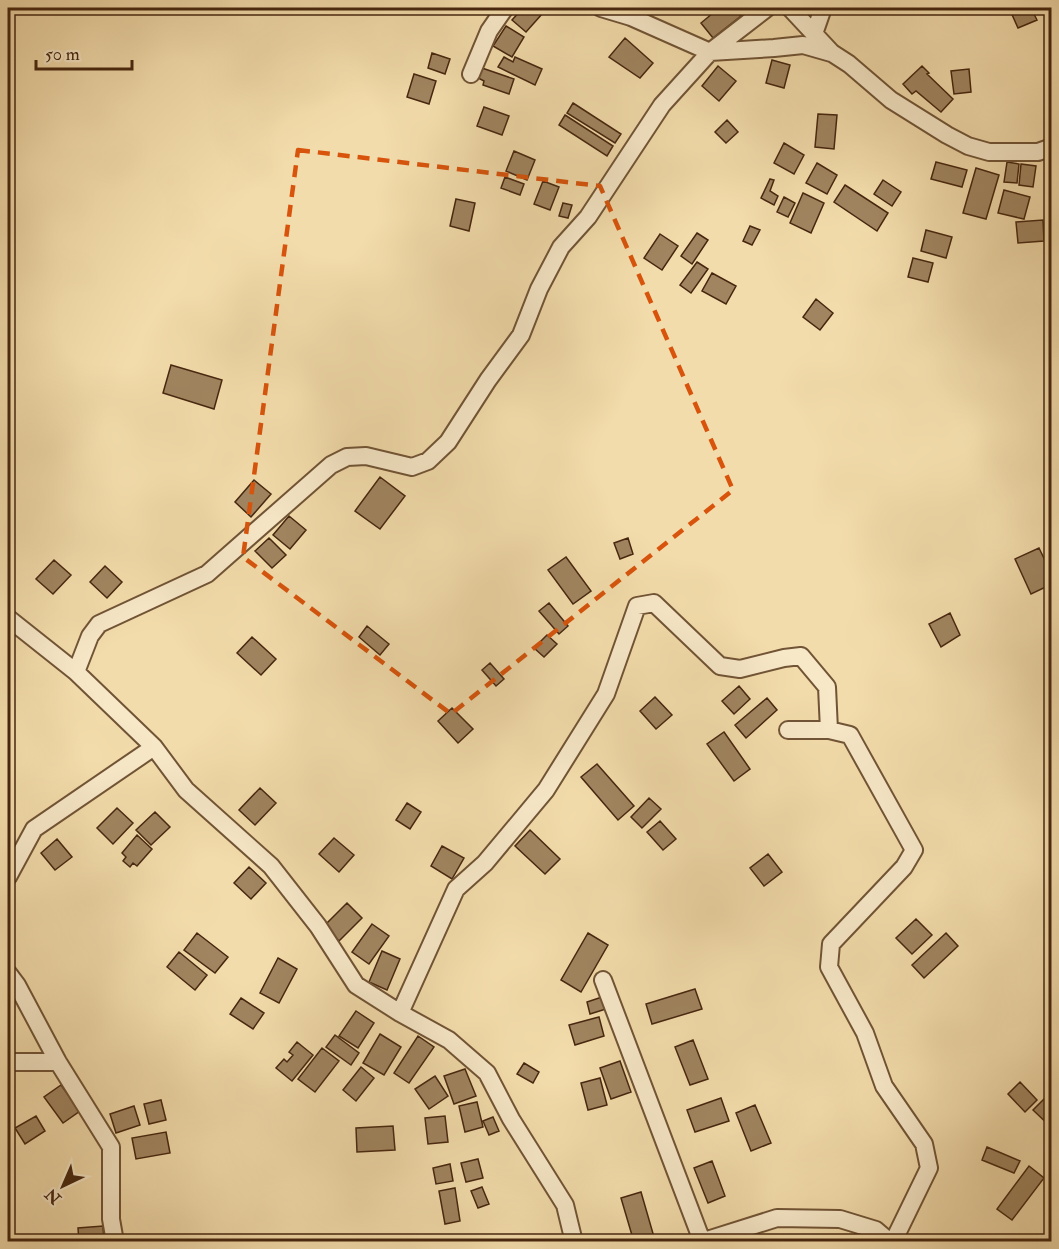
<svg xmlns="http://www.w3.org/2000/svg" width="1059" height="1249" font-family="'IM FELL Double Pica',serif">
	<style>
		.building { fill: #a08560; stroke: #46260f; stroke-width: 1.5 }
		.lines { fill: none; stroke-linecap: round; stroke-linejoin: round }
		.minor-casing { stroke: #715436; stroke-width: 20 }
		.minor { stroke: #f7e8c8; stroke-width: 16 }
		.marked { fill: none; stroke: #d8540c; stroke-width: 4.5; stroke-dasharray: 12 8; stroke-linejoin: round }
	</style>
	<rect width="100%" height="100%" fill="#f3dcab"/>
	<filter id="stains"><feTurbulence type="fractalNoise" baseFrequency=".00333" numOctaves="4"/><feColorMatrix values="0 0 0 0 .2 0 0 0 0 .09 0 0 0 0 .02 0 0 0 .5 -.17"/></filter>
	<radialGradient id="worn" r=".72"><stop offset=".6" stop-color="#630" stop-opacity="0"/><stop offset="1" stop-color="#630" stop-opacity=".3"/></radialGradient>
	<path class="building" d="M523,8h11l8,6 -16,18 -14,-12z
		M719,8h15l7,8 -28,22 -12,-15z
		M1014,8h17l6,12 -19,8 -8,-18z
		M506,26l18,11 -12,20 -19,-11z
		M625,38l28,25 -13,15 -31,-21z
		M432,53l18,6 -5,15 -17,-6z
		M504,57l9,5 2,-5 27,12 -7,16 -37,-18z
		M772,60l18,5 -6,23 -18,-5z
		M718,66l18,15 -17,20 -17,-15z
		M922,66l7,7 -2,1 26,25 -12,13 -25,-21 -4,3 -9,-10z
		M482,68l32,11 -5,15 -26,-9 1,-4 -6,-3z
		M969,69l2,23 -17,2 -3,-23z
		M414,74l22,7 -7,23 -22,-7z
		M573,103l48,31 -6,9 -48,-30z
		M484,107l25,9 -7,19 -25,-9z
		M818,114l19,1 -3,34 -19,-2z
		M565,115l48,31 -6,10 -48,-31z
		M727,120l11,12 -12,11 -11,-11z
		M784,143l20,12 -10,19 -20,-11z
		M514,151l21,9 -8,20 -21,-9z
		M936,162l31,8 -5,17 -31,-8z
		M1007,162l12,2 -2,19 -13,-1z
		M817,163l20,12 -10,19 -21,-11z
		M1021,164l15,2 -3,21 -14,-2z
		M976,168l23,7 -13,44 -23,-6z
		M505,177l19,7 -4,11 -19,-7z
		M770,179l4,1 -4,11 8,5 -4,9 -13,-7z
		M883,180l18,12 -9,14 -18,-12z
		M543,181l16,6 -9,23 -16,-6z
		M845,185l43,28 -11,18 -43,-29z
		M1004,190l26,7 -6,22 -26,-6z
		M803,193l21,10 -13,30 -21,-10z
		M784,197l11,6 -7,14 -11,-5z
		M456,199l19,4 -6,28 -19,-5z
		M563,203l9,2 -4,13 -9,-2z
		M1043,220l1,21 -26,2 -2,-21z
		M750,226l10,4 -8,15 -9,-4z
		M926,230l26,7 -6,21 -25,-7z
		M697,233l11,7 -16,24 -11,-8z
		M660,234l18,12 -16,24 -18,-12z
		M913,258l20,5 -5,19 -20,-5z
		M697,262l11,7 -17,24 -11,-8z
		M712,273l24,13 -10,18 -24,-13z
		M816,299l17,14 -13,17 -17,-13z
		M171,365l51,15 -8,29 -51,-16z
		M380,477l25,19 -25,33 -25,-18z
		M254,480l17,14 -20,23 -16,-15z
		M289,516l17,14 -16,19 -17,-14z
		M269,538l17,17 -14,13 -17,-17z
		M628,538l5,16 -13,5 -6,-16z
		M1039,548l13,27v9l-21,10 -16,-35z
		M566,557l25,34 -18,13 -25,-34z
		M54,560l17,15 -18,19 -17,-15z
		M105,566l17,16 -15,16 -17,-16z
		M549,603l19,23 -9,8 -20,-23z
		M950,613l10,22 -19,12 -12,-23z
		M367,626l22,18 -9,11 -21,-18z
		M547,635l10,9 -13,13 -10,-9z
		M252,637l24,22 -15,16 -24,-22z
		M490,663l14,16 -8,7 -14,-16z
		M739,686l11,13 -16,15 -12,-13z
		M655,697l17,18 -16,14 -16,-18z
		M767,698l10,12 -31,28 -11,-13z
		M452,708l21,21 -15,14 -20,-22z
		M724,732l26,37 -16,12 -27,-37z
		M597,764l37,42 -16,14 -37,-43z
		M260,788l16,15 -21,22 -16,-15z
		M649,798l12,11 -19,19 -11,-11z
		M407,803l14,9 -11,17 -14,-9z
		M117,808l16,15 -20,21 -16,-16z
		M155,812l15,15 -19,18 -15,-15z
		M660,821l16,18 -13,11 -16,-18z
		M530,830l30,29 -15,15 -30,-28z
		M137,835l15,14 -15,17 -4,-3 -3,4 -7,-6 3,-4 -4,-4z
		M334,838l20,17 -15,17 -20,-18z
		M57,839l15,18 -17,13 -14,-17z
		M442,846l22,12 -12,21 -21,-13z
		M768,854l14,18 -18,14 -14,-18z
		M249,867l17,16 -15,16 -17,-16z
		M347,903l15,15 -23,23 -15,-15z
		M916,919l16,16 -20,19 -16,-16z
		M372,924l17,12 -20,28 -17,-12z
		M197,933l31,24 -13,16 -31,-23z
		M588,933l20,12 -27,47 -20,-12z
		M946,933l12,13 -34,32 -12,-13z
		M382,951l18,8 -13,31 -18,-8z
		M179,952l28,23 -12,15 -28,-23z
		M278,958l19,11 -18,34 -19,-10z
		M695,989l7,20 -50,15 -6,-20z
		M605,996l4,12 -19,6 -3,-12z
		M241,998l23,15 -11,16 -23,-15z
		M356,1011l18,12 -16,25 -19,-12z
		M599,1017l5,19 -29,9 -6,-20z
		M380,1034l21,13 -17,28 -21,-12z
		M335,1035l24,18 -8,12 -25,-18z
		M418,1036l16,11 -25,36 -15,-10z
		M693,1040l15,39 -18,6 -15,-38z
		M297,1042l16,13 -21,26 -16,-13 8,-9 3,3 6,-7 -4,-3z
		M322,1048l17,13 -24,31 -17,-13z
		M620,1061l11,31 -20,7 -11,-31z
		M524,1063l15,9 -6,11 -16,-9z
		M361,1067l13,11 -18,23 -13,-11z
		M465,1069l11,27 -22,8 -10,-28z
		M435,1076l13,20 -19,13 -14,-20z
		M600,1078l7,27 -19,5 -7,-27z
		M1020,1082l17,18 -12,12 -17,-18z
		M61,1085l19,26 -17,12 -19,-26z
		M1046,1097l6,5 -1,25 -18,-17z
		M721,1098l8,23 -34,11 -8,-22z
		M161,1100l5,20 -17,4 -5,-20z
		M477,1102l6,25 -18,5 -6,-26z
		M755,1105l16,38 -20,8 -15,-38z
		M134,1106l6,19 -24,8 -6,-19z
		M36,1116l9,15 -20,13 -10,-16z
		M445,1116l3,26 -20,2 -3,-26z
		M493,1117l6,14 -10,4 -6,-14z
		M393,1126l2,24 -38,2 -1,-24z
		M166,1132l4,21 -34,6 -4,-21z
		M987,1147l33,14 -6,12 -32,-13z
		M478,1159l5,19 -17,4 -5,-19z
		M712,1161l13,35 -17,7 -14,-35z
		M450,1164l3,17 -17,3 -3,-16z
		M1029,1166l15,12 -32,42 -15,-11z
		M482,1187l7,17 -11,4 -7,-17z
		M455,1188l5,33 -15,3 -6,-33z
		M641,1192l13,45 -20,5 -13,-44z
		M103,1226l1,16h-25l-1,-14z"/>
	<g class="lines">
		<defs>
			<path id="minor" d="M601,8l30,9 79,35 64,-4 29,-3 28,8
				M790,8l42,45 17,11 42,36 56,35 21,11 21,6h49l14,-5
				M814,34l9,-26
				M471,74l18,-43 16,-23
				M8,618l68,54 78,75 32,43 85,76 47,60 38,59 44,28 49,27 38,33 24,46 54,86 9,37
				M76,672l14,-36 9,-12 108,-50 124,-109 16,-8 19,-1 46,11 16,-6 20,-19 40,-62 33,-45 18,-46 22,-42 27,-30 74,-112 48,-53 57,-44
				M788,730h41l21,5 64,115 -10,17 -73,77 -2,23 36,66 19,53 40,58 5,24 -36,74
				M8,877l26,-48 120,-82
				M8,973l9,12 41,77 53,85v72l4,23
				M603,980l99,261
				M400,1013l56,-124 29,-26 61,-73 60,-96 31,-88 17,-3 66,63 20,3 44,-11 17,-2 26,31 2,43
				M8,1062h50
				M701,1242l76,-24 63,1 36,11 14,12"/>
		</defs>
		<use href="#minor" class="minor-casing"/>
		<use href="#minor" class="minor"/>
	</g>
	<path class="marked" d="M298,150l302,36 133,304 -282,224 -208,-157z"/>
	<rect width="1059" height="1249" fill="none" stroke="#f3dcab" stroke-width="30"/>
	<rect x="9" y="9" width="1041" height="1231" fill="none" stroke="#46260f" stroke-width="3"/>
	<rect x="15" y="15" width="1029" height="1219" fill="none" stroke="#46260f" stroke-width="1.5"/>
	<g transform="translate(63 1186) rotate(224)" stroke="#f7e8c8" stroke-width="4.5" paint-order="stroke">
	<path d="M0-4.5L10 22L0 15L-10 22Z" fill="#46260f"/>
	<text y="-9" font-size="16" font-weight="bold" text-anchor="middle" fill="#46260f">N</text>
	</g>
	<path d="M36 60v9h96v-9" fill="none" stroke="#46260f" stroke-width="3"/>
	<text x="45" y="60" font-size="18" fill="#46260f" stroke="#f7e8c8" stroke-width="4.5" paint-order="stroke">50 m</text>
	<rect width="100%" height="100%" filter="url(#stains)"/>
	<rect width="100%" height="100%" fill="url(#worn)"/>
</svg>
